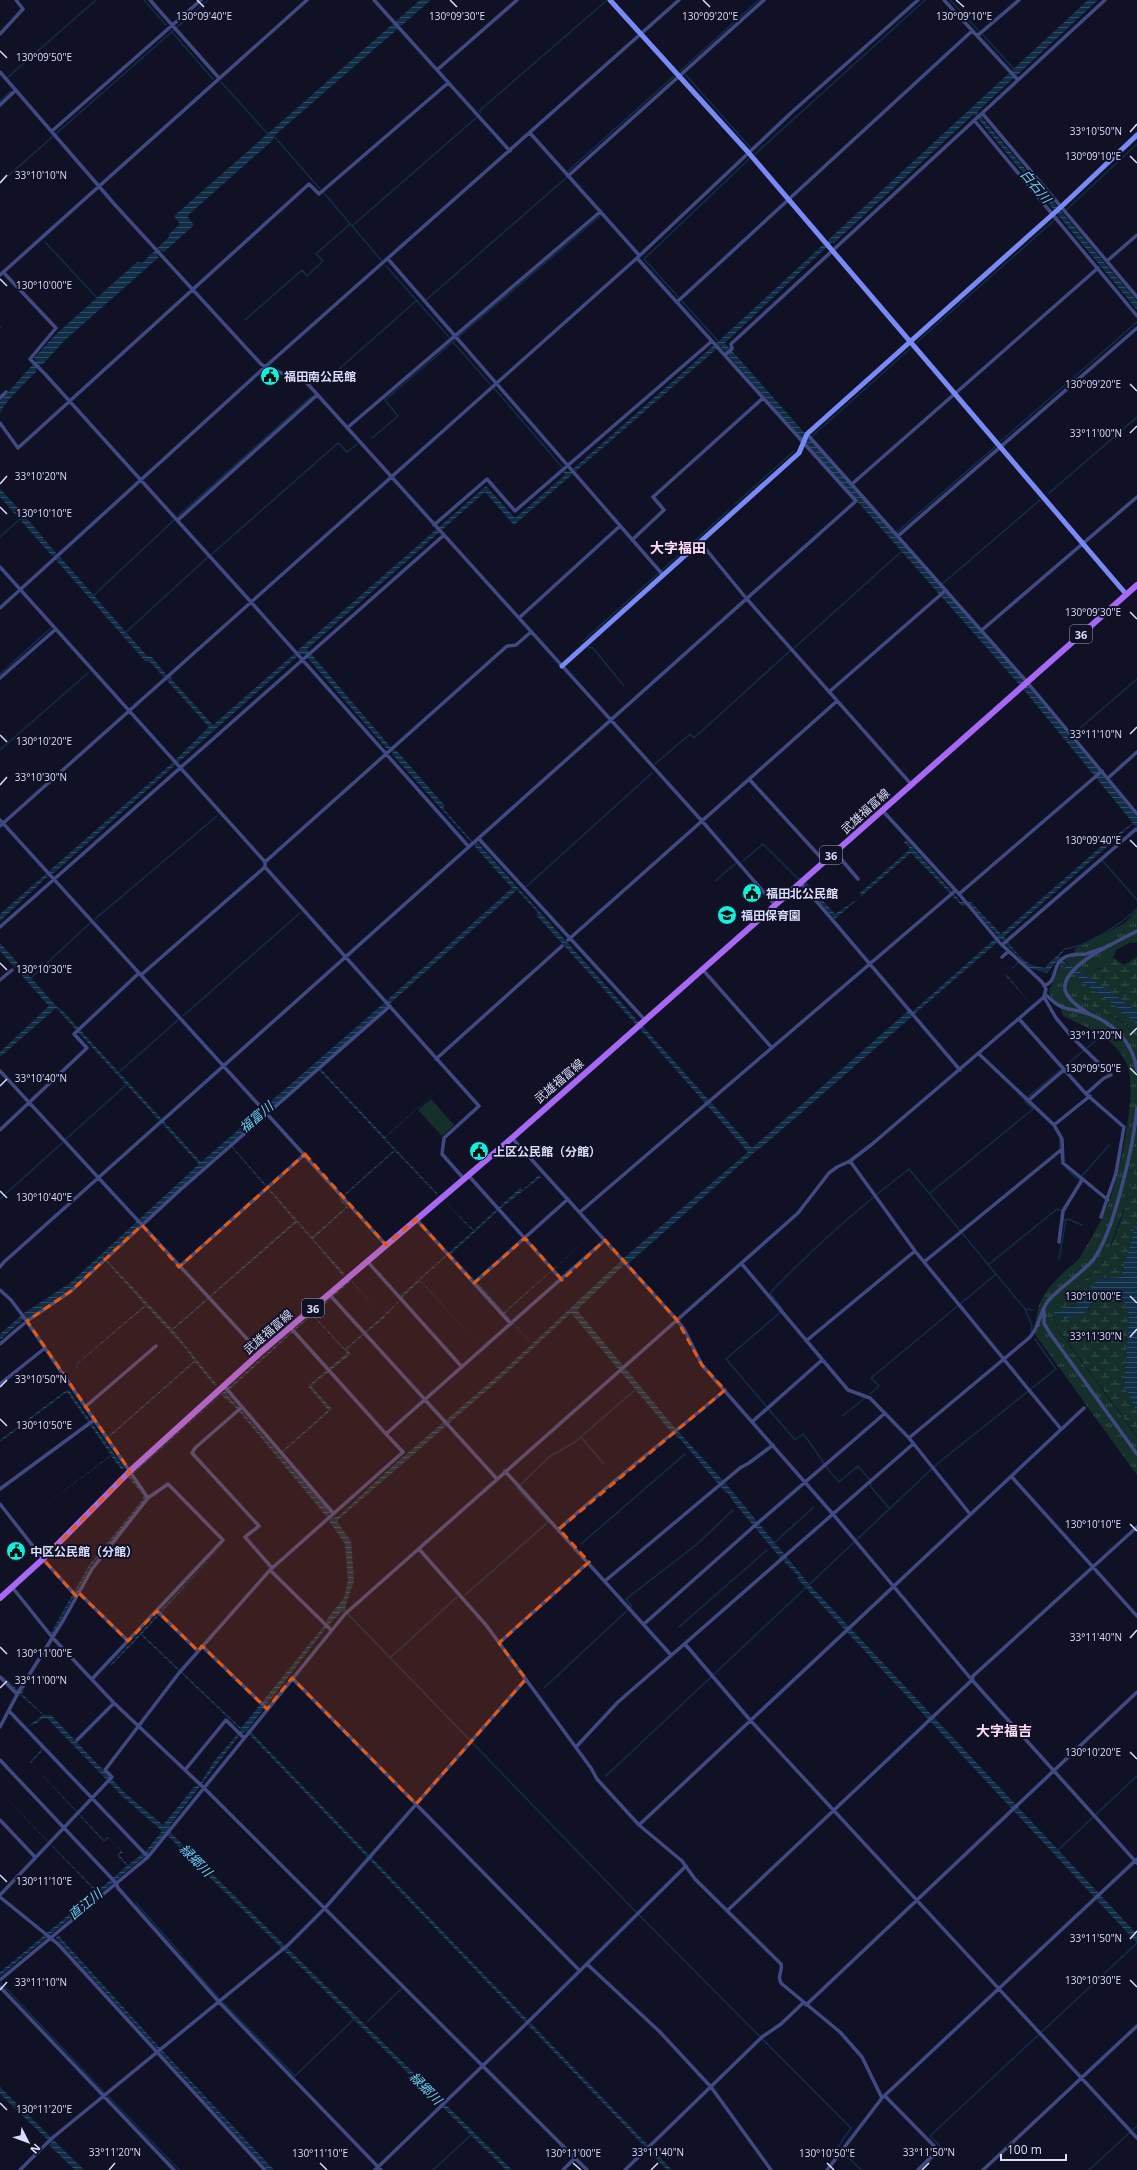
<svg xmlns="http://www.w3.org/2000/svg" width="1137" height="2170" font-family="'Open Sans','Noto Sans JP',sans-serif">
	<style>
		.grass { fill: url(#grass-tufts) }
		.wetland { fill: url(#wetland-marsh) }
		.park { fill: #15302a }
		.water { fill: url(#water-rules); fill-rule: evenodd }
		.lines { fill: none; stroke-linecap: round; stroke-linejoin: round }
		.stream { stroke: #102e47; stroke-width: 1.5 }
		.street { stroke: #404982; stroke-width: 3.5 }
		.secondary { stroke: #778af6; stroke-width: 5 }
		.primary { stroke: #a768f5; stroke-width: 6 }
		.marked { fill: #e8590c; fill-opacity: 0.2; stroke: #e8590c; stroke-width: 3; stroke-dasharray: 8 5; stroke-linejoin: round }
		.ticks { fill: none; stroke: #d9dcfc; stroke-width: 1.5 }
		.labels { text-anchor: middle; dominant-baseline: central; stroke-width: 4; stroke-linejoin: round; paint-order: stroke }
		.shield { fill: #111126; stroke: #9d9fbc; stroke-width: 1 }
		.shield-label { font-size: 11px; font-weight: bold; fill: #d9dcfc }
		.poi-label { font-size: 12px; font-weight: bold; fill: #d9dcfc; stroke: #111126; text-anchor: start }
		.street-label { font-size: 12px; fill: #d9dcfc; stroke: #111126 }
		.water-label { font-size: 13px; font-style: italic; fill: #6ecff5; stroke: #111126 }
		.quarter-label { font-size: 14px; font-weight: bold; fill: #fddbf6; stroke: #111126 }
		.ticks-label { font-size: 10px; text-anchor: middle; fill: #d9dcfc; stroke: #111126; stroke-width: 4; stroke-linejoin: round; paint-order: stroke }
	</style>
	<defs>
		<pattern id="grass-tufts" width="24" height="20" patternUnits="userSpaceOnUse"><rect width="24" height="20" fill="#15302a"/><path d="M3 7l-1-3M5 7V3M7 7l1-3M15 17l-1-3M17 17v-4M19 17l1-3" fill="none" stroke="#364d4a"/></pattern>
		<pattern id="wetland-marsh" width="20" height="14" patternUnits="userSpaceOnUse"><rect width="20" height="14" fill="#15302a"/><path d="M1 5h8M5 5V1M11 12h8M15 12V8" fill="none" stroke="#364d4a"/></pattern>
		<pattern id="water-rules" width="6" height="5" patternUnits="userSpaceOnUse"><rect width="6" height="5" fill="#102e47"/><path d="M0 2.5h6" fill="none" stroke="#324c62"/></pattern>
	</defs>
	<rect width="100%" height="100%" fill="#111126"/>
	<path class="grass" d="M1137,910v33l-6,-1 -15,8c-3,13 -13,19 -26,20l-6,7 -12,-9 10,12 -5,4 5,16 43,24 12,15v118l-4,27 -25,68 -9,14 -39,37 -7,11 5,16 79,107v38l-103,-142c4,-32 7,-39 31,-62 6,-5 13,-10 17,-17 8,-13 23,-40 28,-54 10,-31 27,-103 18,-133 -10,-28 -40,-39 -65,-51l-4,-13 -8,-6 -2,-6 12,-27 4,3 3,-4 -4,-3 9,-5 3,-7 49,-25z"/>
	<path class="wetland" d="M1137,957v55l-8,-7 -45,-28 6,-7 10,-1 14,-11 10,7z
		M1081,981l51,37 5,7v14c-4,-4 -7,-11 -12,-15 -14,-12 -50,-17 -48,-40z
		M1137,1157v63l-16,57 -24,2 -4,8 -16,20 -6,-1 -7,5h-9c11,-18 29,-29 43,-44 18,-19 35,-84 39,-110z
		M1094,1298l14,2 15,-2 6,19 -5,68 13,27v24l-79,-107 -5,-15 12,1 -1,3 25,-8z"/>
	<path class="park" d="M431,1099l23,26 -12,11 -24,-26z"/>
	<path class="water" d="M420,0h11l-157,136 -1,4 -86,76 7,9 -30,27 -3,-1 -4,4 2,2 -95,84 -22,24 -1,-1 -5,5 1,2c-10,10 -34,32 -37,43v-13l36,-40 -2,-3 20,-22 83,-74 5,1 27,-26v-3l11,-10 -6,-8z
		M1088,0h10l-121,112 160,189v9l-163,-196 -140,129 -2,-1 -107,101 298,337 114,137v10l-4,-3 -129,113c15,18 19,29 42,31l1,-3 18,-17 -6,10c26,19 55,34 78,54v13l-16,-15 -40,-29 1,-1 -25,-19 -10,12 -18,-5 -8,-7 -15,13 26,31 -27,-30 16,-16 -20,-20 -238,207 -1,-1v2l-4,2 -129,114 -5,2 -47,45 98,118 52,57 82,99 328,350v9l-333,-357 -7,-8 2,-1 -22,-23 -40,-48 -10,-14 -1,1 -46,-54 -8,-6 -101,-120 -72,67 -160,139 -2,3 14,19 3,40 -9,26 1,2 -2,3 -2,-1 -16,17 -78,101 424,441h-5l-23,-24 -398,-415 -7,5 -69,89 -1,6 343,339h-6l-340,-336 -22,23 -144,119v-4l96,-80 -96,-100 97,99 30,-25 -10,-11 4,-4 -12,-13 -5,4 -74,-80 12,-13 -6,-8 8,8 -13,14 73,77 4,-3 15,15 -4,3 9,10 18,-14 16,-20 -39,-34 -76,-79h-4l-6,5 -10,4 16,-12 -24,-21 -19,-20 18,16 9,-8 -5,12 22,21h7l75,79 37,31 31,-38 5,-2 16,-25 26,-30 -100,-95 -30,31 -1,-1 118,-126 -86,95 99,94 86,-106 -1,-2 18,-22 4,-18 -3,-36 -16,-23 2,-2 -5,-3 -90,-108 -15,-13 -90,81 15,21 -3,8 -52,61 -37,66 -2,10 -24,39 23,-39 1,-11 37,-66 54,-66v-4l-15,-18 222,-198 32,35 -31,-33 -38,34 32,34 38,-33 -1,-2 1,2 17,-16 1,-5 72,-64 -29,-30 30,29 46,-42 3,2 16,-15 2,2 -40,31 -50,46 53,58 89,-78 -88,79 27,31 93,-87 123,-105 -108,-123 -104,-114 2,-2 -21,-23 -198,177 66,70 64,-57 -64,58 53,56 -1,1 -42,-44 -54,48 7,8 -35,32 32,35 -2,2 -46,-54 -124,108 44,55 -2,1 -20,-24 -90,79 19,27 -2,2 -11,-14 -74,55 74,-56 -44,-63 -67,50v-2l68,-51 36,51 90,-79 -8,-12 -40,-43 -70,59 4,7 -5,-7 70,-60 -42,-47 -33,31 -42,29 -2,-1 -26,23v-6l24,-21 46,-30 129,-119 -143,-156 -56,49v-5l49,-46 -49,-55v-8l57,64 5,3 139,152 183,-159 128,-115 -120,-134 1,-2 -4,-4 -2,1 -82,-94 -5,-1 -245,218 -8,5 -47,44v-7l171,-150 38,-37 -59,-65 -5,-1 -89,-101 -2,-5 -2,1 -52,-59v-8l19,20 202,-183 -202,183 37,44 2,5 2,-1 87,99 5,1 17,21 2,-2 1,4 41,45 81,-71 2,1 3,-2 -2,-2 189,-165 29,32 50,-43 -4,-8 6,5 6,-3 149,-131zM720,346l304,344 109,133 -28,20 -104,91 -30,-32h-10l-55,-62 -2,3 5,4v3l-49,43 1,3 -2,2 -24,16 -29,-32 -2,2 31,35 76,-66 51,53 7,-2 29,32 -85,75 -3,2 -2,-2 -156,137 -274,-305 -6,-2 -29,-33 2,-2 -49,-56 -2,1 -87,-102 178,-157 29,33zM317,1068l77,82 -55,49 7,8 -34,30 -82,-93zM229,1144l66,77 -123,108 -68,-72zM449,1254l83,90 -36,33 -107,92 -51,48 -6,1 -3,-4 1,-1 -50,-58 52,-46 -21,-23 40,-32 -4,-5 37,-31 1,1 -1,-2c13,-12 22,-24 36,-36l60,65 -60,-66zM312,1315l35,38 -39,33 20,24 -49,44 -53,-61z
		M1137,1220v192l-13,-27 5,-68 -6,-19 -14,2 -15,-2c-8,18 -12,18 -30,20v-3l-11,-1 2,-3h9l1,-5 12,1 1,-14 15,-6 4,-8 24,-2z
		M58,1935l104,115 112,120h-6l-212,-232z
		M0,2087l84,83h-9l-26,-25 2,-2 -51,-49z"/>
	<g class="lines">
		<path class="stream" d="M144,0l22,25
			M950,0l29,31
			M171,31l42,48
			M983,35l31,34
			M680,71l79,-71
			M685,74l65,73
			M8,77l88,-77
			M221,82l47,52
			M0,101l11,-10
			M481,113l-2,-2 127,-110
			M273,135l47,54
			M755,154l170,-154
			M568,171l106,-95
			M0,183l208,-183
			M324,193l57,67
			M1065,211l72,-67
			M352,226l124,-108
			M45,242l53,57
			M386,266l63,71
			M426,300l140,-122
			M245,320l57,-50 5,6 16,-15 -7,-7 34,-30
			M0,328l1,-1
			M458,337l142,-121
			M718,341l-74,-82 105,-100
			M453,342l37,42
			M917,342l142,-126
			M322,384l95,-84
			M494,388l68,79
			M372,438l26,-22 -13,-16 70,-60
			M810,438l101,-90
			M1001,441l136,-119
			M1048,494l89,-77
			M735,504l59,-53
			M178,516l134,-120
			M896,533l100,-87
			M0,537l21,-19
			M212,554l126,-111 9,9 10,-8
			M941,585l99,-85
			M93,596l81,-76
			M125,633l83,-76
			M583,641l146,-131
			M588,647l5,1 31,38
			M793,649l109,-98
			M0,674l51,-46
			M1072,735l65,-56
			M0,750l88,-77
			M655,764l35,-30 4,4 96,-87
			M1102,860l35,40
			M743,861l20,-17 35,35 2,-1
			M715,881l20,-17
			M527,886l125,-113
			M95,919l122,-103
			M1064,949c22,-2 57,-25 73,-40
			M31,978l59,-55
			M183,1016l117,-103
			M118,1073l60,-53
			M1060,1138c-2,21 4,32 21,43
			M66,1139l61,-55
			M1081,1177l28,-32
			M930,1193l103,-84 -9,-9 76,-63
			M0,1199l62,-56
			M1066,1220l2,-1 14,6
			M1059,1259l7,-39h-3
			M988,1265l69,-56 5,2
			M1025,1309l7,16 -1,9
			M870,1394l9,-8 -8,-8 124,-103
			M842,1416l22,-17
			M581,1437l23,27
			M889,1508l-18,-21 -2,-8 -11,-13 -19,16c-15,-15 -23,-33 -36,-48l-8,6 -69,-81 57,-49 -13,-17c43,-45 89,-86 139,-124l116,140 8,1
			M774,1543l40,-36
			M581,1544l104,-90
			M465,1595l83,-73 -31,-34 32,-31 26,-15 61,-53
			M344,1610l291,301 216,217 -13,19 23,23
			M679,1627l88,-77
			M391,1657l66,-60
			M544,1688l88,-82 -6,-7 70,-54 37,-35
			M606,1776l331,-312 119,-95 -21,-30
			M1057,1851l80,-75
			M136,1903l45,51
			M183,1957l36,41
			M1,1983l103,109
			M223,2002l72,74 60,-58
			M368,2021l33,-32
			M108,2096l71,74
			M433,2170l38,-35
			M921,2170l22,-21 -13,-13 207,-193
			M1089,2170l48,-44"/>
		<path class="street" d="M150,0l69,78
			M374,0l136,151
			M944,0l74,80
			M0,34l23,-25 -7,-9
			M977,36l42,-36
			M437,70l80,-70
			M0,72l116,134 145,158c14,11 33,9 45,18l396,439 73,84
			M0,105l16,-15
			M982,113l155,184
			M974,120l163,196
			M52,131l149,-131
			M530,133l109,122
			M568,176l196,-176
			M388,259l275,316
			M1107,261l30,-26
			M3,272l53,56 -26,31 15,15 206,228 218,245
			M0,275l307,-275
			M677,302l295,-271
			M725,355l7,-6 -1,-5 374,-344
			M0,398l6,-6
			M0,423l18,25 291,-264 10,10 129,-111
			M347,428l253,-216
			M807,434l220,248 110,132
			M852,484l246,-216
			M178,520l139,-125
			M434,525l53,-46 28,32 197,-170
			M898,536l239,-208
			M632,540l32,-30 -11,-13 110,-99
			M700,542l46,56 165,186
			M0,567l265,295v5l214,239 -35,32 -2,16 22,25
			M0,608l265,-241 414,-367
			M519,618l101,-92
			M982,630l155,-133
			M0,678l56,-49
			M829,692l117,-102
			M1108,778l29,-26
			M749,779l75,82
			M0,820l386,425
			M0,826l637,-568 155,-146 126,-112
			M479,839l166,181
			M835,852l23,27
			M265,862l242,-216 9,-1 15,-13
			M801,883l159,187
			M959,894l143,-123
			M0,927l444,-392
			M568,940l269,-239
			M1002,945l134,-116 1,1
			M1002,957l7,-6
			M703,970l69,78
			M141,975l124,-108
			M0,980l12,-10
			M1044,986c14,-5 8,-20 18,-27 8,-6 15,-4 24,-5 6,-2 12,-4 18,-6
			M1045,994c5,4 11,11 17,13 7,3 16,3 24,6 27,9 47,29 51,57
			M1044,997l12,21 17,20 38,37 -7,3 -18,16
			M1088,1013c-8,-5 -22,-14 -23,-24 -3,-24 54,-48 72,-58
			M1020,1020l66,74 38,33 -8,46 -15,44
			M979,1054l75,71 8,14 1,24 45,37
			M436,1059l126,-113
			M0,1071l260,282
			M1029,1100l36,-31
			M1054,1125l36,-29
			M0,1130l87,-82 -13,-14 65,-61
			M512,1138l165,182 7,9 18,36 130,148 140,167 165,183
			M850,1161l65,90 146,178
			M468,1175l94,105
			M580,1212l375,-321
			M416,1219l95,105
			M1059,1242l4,-31 19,-31
			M367,1261l95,106
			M924,1262l137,-112
			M741,1263l107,127 22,8 39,40 61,76
			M0,1267l4,-5 852,-761 -219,-243
			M179,1267l126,-113
			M474,1283l94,-84
			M0,1290l11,10 12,16 125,182 -56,71 -28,50 -45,72 -19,36
			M329,1294l168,185
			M1044,1310v13l5,9 88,122
			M290,1327l96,107 219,-194
			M806,1341l109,-90
			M0,1344l27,-23 44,-30 108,-100 211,-185
			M0,1384l45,-36
			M224,1386l109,127
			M85,1407l71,-61
			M242,1407l-47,41 -3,5 67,73 -14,11 27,31
			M753,1421l69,-61
			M909,1438l120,-100c11,-11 10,-25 19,-37 12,-14 32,-26 45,-41 21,-27 41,-117 44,-152
			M505,1471l166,184
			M1011,1476l126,140
			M0,1489l94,-69
			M0,1504l43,55 33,37
			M559,1529c54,-49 111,-92 166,-139
			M419,1549l67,76 105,143 6,11 42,46 43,36 13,18 86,85c2,7 -5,13 1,20l58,48 22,25 20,41
			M270,1570l61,60
			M605,1581l135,-113 9,-5 24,-18
			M12,1587l40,50 62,66 90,85 383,382
			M78,1592l50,49
			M157,1611l41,40
			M644,1624l108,-96 132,-114
			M499,1643l90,-81
			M685,1644l65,76 387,418
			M202,1646l65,63
			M0,1677l17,17
			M292,1678l288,293
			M92,1679l131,-139 -55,-56 -20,14
			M9,1711l139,146
			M77,1740l37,-37
			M576,1747l42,-45 295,-258
			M0,1760l116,123 2,5 101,114 162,168
			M185,1770l41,-50 18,18
			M0,1820l35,37
			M639,1825l445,-417
			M0,1895l112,-118 -7,-7 74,-97 91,-103 133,-118 -17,-18
			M0,1897l58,47 207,226
			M728,1910l244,-230 1,-4 164,-149
			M587,1964l73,68 51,55 60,83
			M0,1980l148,-123 197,-243 453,-401 31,-40 8,-6 13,-6 21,-16 173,-148 2,-8 -4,-7 -42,-39 -41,-49 -77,-84
			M0,1987l174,183
			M806,2005l331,-313
			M885,2096l52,53v2l-19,19
			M20,2170l31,-31 237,-194 37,-37 201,-229
			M375,2170l154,-149 157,-155
			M563,2170l12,-12
			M625,2170l137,-133 19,-13 22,-21
			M827,2170l55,-72 255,-239
			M983,2170l154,-144"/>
		<path class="secondary" d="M610,0l138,152 378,442
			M562,666l237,-213 8,-19 255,-228 75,-71"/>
		<path class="primary" d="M0,1598l43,-39 87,-88 130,-118 252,-215 625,-553"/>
	</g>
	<path class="marked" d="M305,1154l81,91 30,-26 58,64 51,-45 37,42 43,-40 72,80 25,45 23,25 -166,139 30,33 -90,81 27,36 -110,125 -124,-126 -25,31 -65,-63 -4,5 -41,-40 -29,30 -50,-49 -2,4 -33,-37 87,-88 -103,-150 44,-30 71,-66 37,42z"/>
	<path class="ticks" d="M197,0l7,7M450,0l7,7M703,0l7,7M956,0l8,7M0,51l7,7M1130,132l7,-8M1130,156l7,7M0,183l7,-8M0,279l7,7M1130,384l7,7M1130,433l7,-7M0,484l7,-8M0,507l7,7M1130,612l7,7M1130,734l7,-7M0,735l7,7M0,785l7,-8M1130,840l7,7M0,963l7,7M1130,1035l7,-7M1130,1068l7,7M0,1086l7,-7M0,1191l7,7M1130,1296l7,7M1130,1337l7,-8M0,1387l7,-7M0,1419l7,7M1130,1524l7,7M1130,1638l7,-8M0,1647l7,7M0,1688l7,-7M1130,1752l7,7M0,1875l7,7M1130,1939l7,-8M1130,1980l7,7M0,1990l7,-8M0,2103l7,7M320,2163l7,7M573,2163l8,7M827,2163l7,7M109,2170l6,-7M651,2170l7,-7M922,2170l7,-7"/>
	<defs>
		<symbol id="civic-disc" viewBox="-11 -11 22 22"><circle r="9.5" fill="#12efde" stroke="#111126"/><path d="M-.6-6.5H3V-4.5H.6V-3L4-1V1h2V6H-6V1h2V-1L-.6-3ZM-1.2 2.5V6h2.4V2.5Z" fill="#111"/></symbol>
		<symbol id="school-disc" viewBox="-11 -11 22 22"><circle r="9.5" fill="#12efde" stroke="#111126"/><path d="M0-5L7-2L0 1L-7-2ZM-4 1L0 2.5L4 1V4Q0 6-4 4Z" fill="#111"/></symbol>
	</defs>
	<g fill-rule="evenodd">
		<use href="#civic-disc" x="259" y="365" width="22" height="22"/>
		<use href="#civic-disc" x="741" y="882" width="22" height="22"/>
		<use href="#school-disc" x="716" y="904" width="22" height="22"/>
		<use href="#civic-disc" x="468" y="1140" width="22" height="22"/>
		<use href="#civic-disc" x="5" y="1540" width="22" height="22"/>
	</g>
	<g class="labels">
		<g class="shield">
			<rect x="1070" y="625" width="22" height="18" rx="3"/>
			<rect x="820" y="846" width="22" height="18" rx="3"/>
			<rect x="302" y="1299" width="22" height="18" rx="3"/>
		</g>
		<g class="shield-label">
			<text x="1081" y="634">36</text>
			<text x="831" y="855">36</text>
			<text x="313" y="1308">36</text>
		</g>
		<g class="poi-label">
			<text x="284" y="376">福田南公民館</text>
			<text x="766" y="893">福田北公民館</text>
			<text x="741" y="915">福田保育園</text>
			<text x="493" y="1151">上区公民館（分館）</text>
			<text x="30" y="1551">中区公民館（分館）</text>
		</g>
		<g class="street-label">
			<text transform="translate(865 811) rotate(-42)">武雄福富線</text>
			<text transform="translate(559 1081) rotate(-41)">武雄福富線</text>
			<text transform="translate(268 1332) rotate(-41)">武雄福富線</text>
		</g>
		<g class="water-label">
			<text transform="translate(1036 186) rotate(50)">白石川</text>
			<text transform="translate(256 1117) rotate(-41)">福富川</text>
			<text transform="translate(196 1860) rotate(45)">緑郷川</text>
			<text transform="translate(85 1904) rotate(-40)">直江川</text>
			<text transform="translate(426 2088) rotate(45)">緑郷川</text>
		</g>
		<g class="quarter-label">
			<text x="678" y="547">大字福田</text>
			<text x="1004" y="1730">大字福吉</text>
		</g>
	</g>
	<g class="ticks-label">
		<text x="204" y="20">130°09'40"E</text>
		<text x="457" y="20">130°09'30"E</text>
		<text x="710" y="20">130°09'20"E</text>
		<text x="964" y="20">130°09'10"E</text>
		<text x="44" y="61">130°09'50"E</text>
		<text x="1096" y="135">33°10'50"N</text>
		<text x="1093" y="160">130°09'10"E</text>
		<text x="41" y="179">33°10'10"N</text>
		<text x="44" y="289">130°10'00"E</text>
		<text x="1093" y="388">130°09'20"E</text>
		<text x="1096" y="437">33°11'00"N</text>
		<text x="41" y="480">33°10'20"N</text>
		<text x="44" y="517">130°10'10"E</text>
		<text x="1093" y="616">130°09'30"E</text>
		<text x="1096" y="738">33°11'10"N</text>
		<text x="44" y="745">130°10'20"E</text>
		<text x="41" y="781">33°10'30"N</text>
		<text x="1093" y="844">130°09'40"E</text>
		<text x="44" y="973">130°10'30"E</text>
		<text x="1096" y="1039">33°11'20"N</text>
		<text x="1093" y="1072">130°09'50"E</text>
		<text x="41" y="1082">33°10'40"N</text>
		<text x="44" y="1201">130°10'40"E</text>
		<text x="1093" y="1300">130°10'00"E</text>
		<text x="1096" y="1340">33°11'30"N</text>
		<text x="41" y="1383">33°10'50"N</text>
		<text x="44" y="1429">130°10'50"E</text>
		<text x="1093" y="1528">130°10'10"E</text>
		<text x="1096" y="1641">33°11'40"N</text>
		<text x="44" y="1657">130°11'00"E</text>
		<text x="41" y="1684">33°11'00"N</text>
		<text x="1093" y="1756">130°10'20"E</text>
		<text x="44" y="1885">130°11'10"E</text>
		<text x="1096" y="1942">33°11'50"N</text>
		<text x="1093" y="1984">130°10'30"E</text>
		<text x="41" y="1986">33°11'10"N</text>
		<text x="44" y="2113">130°11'20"E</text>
		<text x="115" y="2156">33°11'20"N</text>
		<text x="658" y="2156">33°11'40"N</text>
		<text x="929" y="2156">33°11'50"N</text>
		<text x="320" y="2157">130°11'10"E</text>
		<text x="573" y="2157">130°11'00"E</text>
		<text x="827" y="2157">130°10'50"E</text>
	</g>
	<g transform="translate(28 2142) rotate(132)" stroke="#111126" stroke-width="3" paint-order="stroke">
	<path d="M0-3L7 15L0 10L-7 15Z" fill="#d9dcfc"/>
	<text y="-6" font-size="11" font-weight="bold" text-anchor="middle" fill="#d9dcfc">N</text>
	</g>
	<path d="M1001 2154v6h65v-6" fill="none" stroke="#d9dcfc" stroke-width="2"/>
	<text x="1007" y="2154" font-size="12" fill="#d9dcfc" stroke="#111126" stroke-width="3" paint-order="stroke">100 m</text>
</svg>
